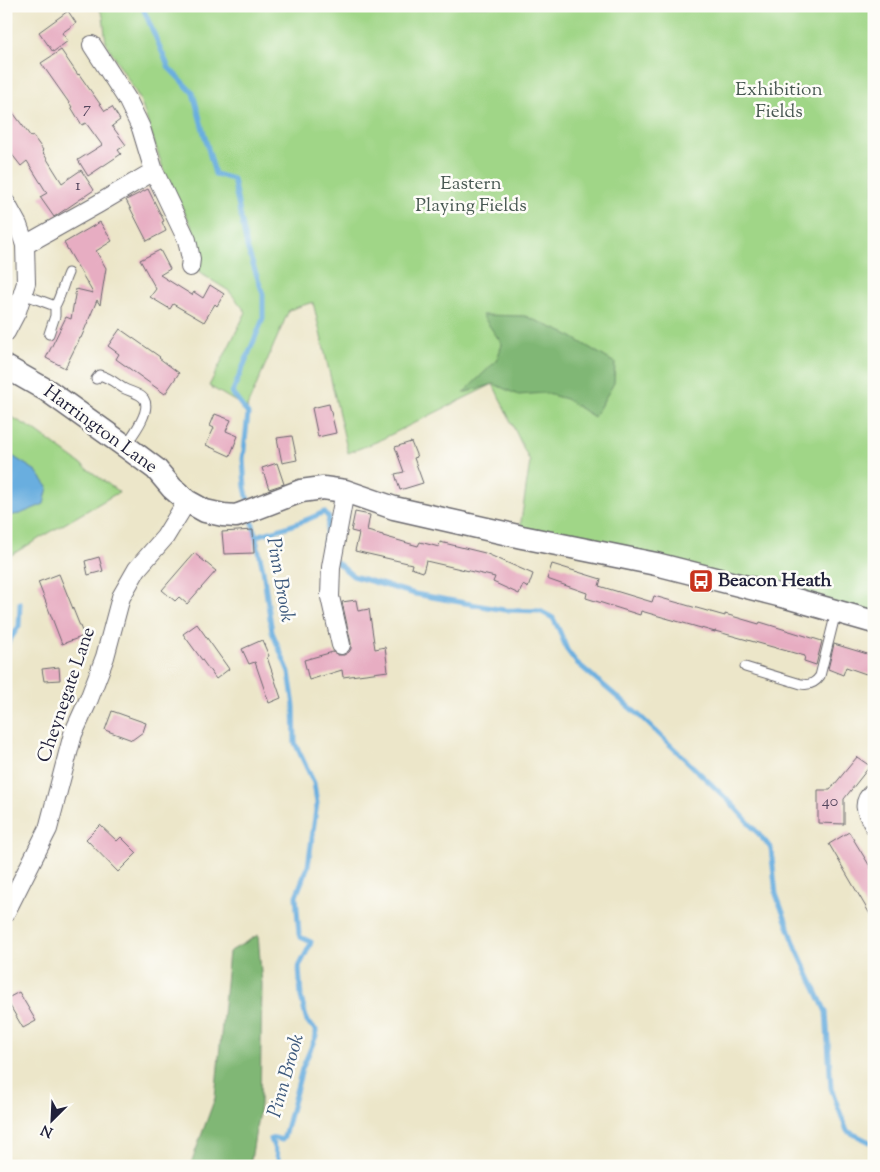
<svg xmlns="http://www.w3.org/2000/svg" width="880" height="1172" font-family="'Sorts Mill Goudy',serif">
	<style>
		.green { fill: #a0d687; stroke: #617c61 }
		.forest { fill: #80b774; stroke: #516c58 }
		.water { fill: #69aedf; stroke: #46688d }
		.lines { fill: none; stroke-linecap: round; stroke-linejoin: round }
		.stream { stroke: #69aedf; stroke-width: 5 }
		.building { fill: #e7adc2 }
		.service-casing { stroke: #69676d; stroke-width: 11 }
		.minor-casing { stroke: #69676d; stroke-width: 20 }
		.tertiary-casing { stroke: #69676d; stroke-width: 25 }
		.service { stroke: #fff; stroke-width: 9 }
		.minor { stroke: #fff; stroke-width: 18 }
		.tertiary { stroke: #fff; stroke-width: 22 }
		.labels { text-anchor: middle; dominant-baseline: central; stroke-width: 5; stroke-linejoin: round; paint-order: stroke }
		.number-label { font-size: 16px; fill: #53455d }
		.park-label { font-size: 19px; fill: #485852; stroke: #fdfcf7 }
		.street-label { font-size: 19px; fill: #22223b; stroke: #fdfcf7 }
		.poi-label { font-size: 19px; font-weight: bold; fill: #22223b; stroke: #fdfcf7; text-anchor: start }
		.water-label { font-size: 20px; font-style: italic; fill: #3e5a7d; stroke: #fdfcf7 }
	</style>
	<rect width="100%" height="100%" fill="#fdfcf7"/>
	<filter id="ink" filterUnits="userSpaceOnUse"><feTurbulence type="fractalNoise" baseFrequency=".02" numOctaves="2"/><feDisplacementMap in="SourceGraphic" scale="10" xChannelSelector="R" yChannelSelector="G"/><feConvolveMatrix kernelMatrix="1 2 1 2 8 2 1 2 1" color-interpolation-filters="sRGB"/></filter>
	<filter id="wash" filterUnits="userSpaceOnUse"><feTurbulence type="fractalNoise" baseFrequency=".0096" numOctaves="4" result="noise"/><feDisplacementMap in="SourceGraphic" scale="20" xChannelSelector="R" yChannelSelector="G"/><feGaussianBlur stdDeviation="1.12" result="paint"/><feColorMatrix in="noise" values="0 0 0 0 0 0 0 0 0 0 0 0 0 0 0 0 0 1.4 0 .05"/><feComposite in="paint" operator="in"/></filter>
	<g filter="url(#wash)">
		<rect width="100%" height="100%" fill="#ece6c9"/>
		<path class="green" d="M98,6h776v606l-354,-84 10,-66 -37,-78 -117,58 -28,11 -35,-151 -24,8 -42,97 1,2 -39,-23 37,-74 -17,-21 -29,-18 -8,-46 -27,-53 -25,-75 -34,-56 -3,-27z
			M6,414l27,15 86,63 -113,66z"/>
		<path class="forest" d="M482,315l43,1 42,18 48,29 -1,20 -20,34 -28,-18 -22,-6 -26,2 -24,-11 -31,9 34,-33 5,-16z
			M258,935l4,49 -2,121 -10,61h-60l25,-68 14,-146z"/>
		<path class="water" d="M6,452l30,19 12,16 -4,17 -24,10 -14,2z"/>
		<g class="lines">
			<path class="stream" d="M142,6l27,62 24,25 22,81 18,5 14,68 16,47v25l-31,74 16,21 -5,45 2,28 4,18
				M251,516l12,54 9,62 17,40 5,34 1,37 19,40 3,20 -9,63 -12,30 3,38 1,3 11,5 -1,3 -11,22 2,30 6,25 9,8v6l-14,33 -18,68 -2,3 -7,-2 -4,1 10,27
				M256,536c23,-6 46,-13 68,-24l5,6 -5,29 5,5
				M335,561l18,15 62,18 89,16 36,1 13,7 7,14 7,18 9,12 66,56 90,86 39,44 5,46 21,56 29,62 5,76 16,43 27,13
				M6,646l13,-20 1,-23"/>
		</g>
		<g id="blocks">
			<path class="building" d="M68,11l8,12 -14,10 6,8 -15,11 -14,-20z
				M61,50l17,25 1,-1 2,3 24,34 7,-4 8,13 -8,6 14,19 -8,5 3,4 -33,22 -10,-16 24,-15 -16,-22 -4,2 -11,-18h1l-31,-44z
				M6,103l25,34 2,-1 10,14 -1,1 20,32 19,-13 13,20 -40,27 -14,-20 7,-4 -20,-32 -6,5 -11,-14 2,-1 -6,-9z
				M148,189l16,32 -2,1 4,9 -19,10 -21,-41z
				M100,222l12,19 -16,10 10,17 -6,37 -3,-5 -16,38h-1l-15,30 -19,-10 20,-41 5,2 5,-30 17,4 -29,-50z
				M160,250l10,19 -10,6 32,20 2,-3 9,6 7,-13 14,9 -7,12 -2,-2 -11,18 -31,-18 -3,5 -20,-12 6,-8 -16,-29z
				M120,329l40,28 -1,1 20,15 -14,21 -49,-35 3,-5 -11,-8z
				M329,404l7,29 -18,4 -6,-29z
				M215,414l16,6 -5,11 12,5 -8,20 -24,-11 8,-17 -4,-2z
				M292,436l5,24 -15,3 -5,-25z
				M411,442l6,15 -3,1 9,25 -23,7 -5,-16 9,-2 -9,-25z
				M277,463l7,21 -15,5 -7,-21z
				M355,512l15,3 -3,16 16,4v1l35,10 2,-4 19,5 1,-5 45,11 48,21 -5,14 -5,-3 -4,9 -26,-12 2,-5 -69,-16 -3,11 -12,-4 1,-4 -57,-13 4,-18 -8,-2z
				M253,530l1,23 -30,1 -2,-22z
				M194,553l22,18 -29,33 -8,-7 -4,4 -13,-11z
				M99,557l4,14 -15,4 -3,-14z
				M552,564l49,15 -2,7 53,16 2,-6 71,20v-2l34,10 1,-2 62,19 -6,24 -12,-4 1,-5 -90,-25v1l-74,-21 -1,4 -54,-17 1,-5 -40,-14z
				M59,574l25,62 -22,8 -24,-62z
				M356,600l2,11 11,-2 6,40 10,-2 3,24 -45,6 -1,-7 -33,10 -5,-20 29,-8 5,3h6l5,-3 2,-3v-6l-9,-41z
				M197,624l32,45 -13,10 -33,-45z
				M262,640l7,16 -2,1 14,41 -12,5 -14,-41 -6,2 -7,-15z
				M834,644l40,12v19l-8,-2v1l-20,-7 -3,8 -15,-6z
				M59,667l1,13 -16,1 -2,-12z
				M112,711l34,12 -3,9 -11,8 -27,-10z
				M857,757l13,9 -26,33v25l-26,-1v-33h12z
				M100,825l17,16 4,-4 16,16 -19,19 -32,-33z
				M849,832l25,41v48l-45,-77z
				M19,992l17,29 -13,7 -17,-29z"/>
		</g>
	</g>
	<g filter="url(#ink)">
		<use href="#blocks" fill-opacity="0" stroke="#69676d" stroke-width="1"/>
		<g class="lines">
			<defs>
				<path id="service" d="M23,294l32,12v10l-6,18
					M55,306c6,-10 8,-22 13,-33
					M96,379l3,-4c10,2 16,8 24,13 7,4 17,5 21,11 8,12 -12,37 -19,47
					M745,667l56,17c9,2 14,-1 19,-8l16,-64"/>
				<path id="minor" d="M92,45l35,54 14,29 13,43
					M6,203l12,22 7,20 1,38 -9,28 -11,21
					M25,245l73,-41 56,-33 33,69 4,19 -1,8
					M341,645l-11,-48 1,-30 14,-76
					M874,791c-14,12 -8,21 0,35
					M6,912l42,-83 25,-95 16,-35 16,-42 16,-60 16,-28 28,-32 22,-36"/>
				<path id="tertiary" d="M6,367l42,24 77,55 31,23 16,19 15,13 18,10 18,4 13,1 65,-25 22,-3 22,3 49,17 128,29 134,27 130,33 88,25"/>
			</defs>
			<use href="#service" class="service-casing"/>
			<use href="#minor" class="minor-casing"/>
			<use href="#tertiary" class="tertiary-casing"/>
			<use href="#service" class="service"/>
			<use href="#minor" class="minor"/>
			<use href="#tertiary" class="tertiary"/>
		</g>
	</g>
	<defs>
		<symbol id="bus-square" viewBox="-11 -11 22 22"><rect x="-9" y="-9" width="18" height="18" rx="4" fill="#c8321e" stroke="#fdfcf7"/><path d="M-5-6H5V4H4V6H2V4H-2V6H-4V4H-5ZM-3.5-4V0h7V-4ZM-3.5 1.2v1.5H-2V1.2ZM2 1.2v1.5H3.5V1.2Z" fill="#fff"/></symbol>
	</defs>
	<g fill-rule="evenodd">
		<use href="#bus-square" x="687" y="567" width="28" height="28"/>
	</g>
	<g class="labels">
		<g class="number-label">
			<text x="87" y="109">7</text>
			<text x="78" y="186">1</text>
			<text x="830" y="802">40</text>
		</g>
		<g class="park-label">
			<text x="779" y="90">Exhibition<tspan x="779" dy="22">Fields</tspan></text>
			<text x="471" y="184">Eastern<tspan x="471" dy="22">Playing Fields</tspan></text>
		</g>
		<g class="street-label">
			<text transform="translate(100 430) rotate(36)">Harrington Lane</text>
			<text transform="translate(67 695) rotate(-71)">Cheynegate Lane</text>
		</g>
		<g class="poi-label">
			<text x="718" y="581">Beacon Heath</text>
		</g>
		<g class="water-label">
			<text transform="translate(279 580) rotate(80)">Pinn Brook</text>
			<text transform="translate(287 1076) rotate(-74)">Pinn Brook</text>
		</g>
	</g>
	<rect width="880" height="1172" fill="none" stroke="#fdfcf7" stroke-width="25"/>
	<g transform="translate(52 1120) rotate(204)" stroke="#fdfcf7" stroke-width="4" paint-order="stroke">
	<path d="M0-4L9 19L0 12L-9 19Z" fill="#22223b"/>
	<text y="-8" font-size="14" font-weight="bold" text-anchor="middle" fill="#22223b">N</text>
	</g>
</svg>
